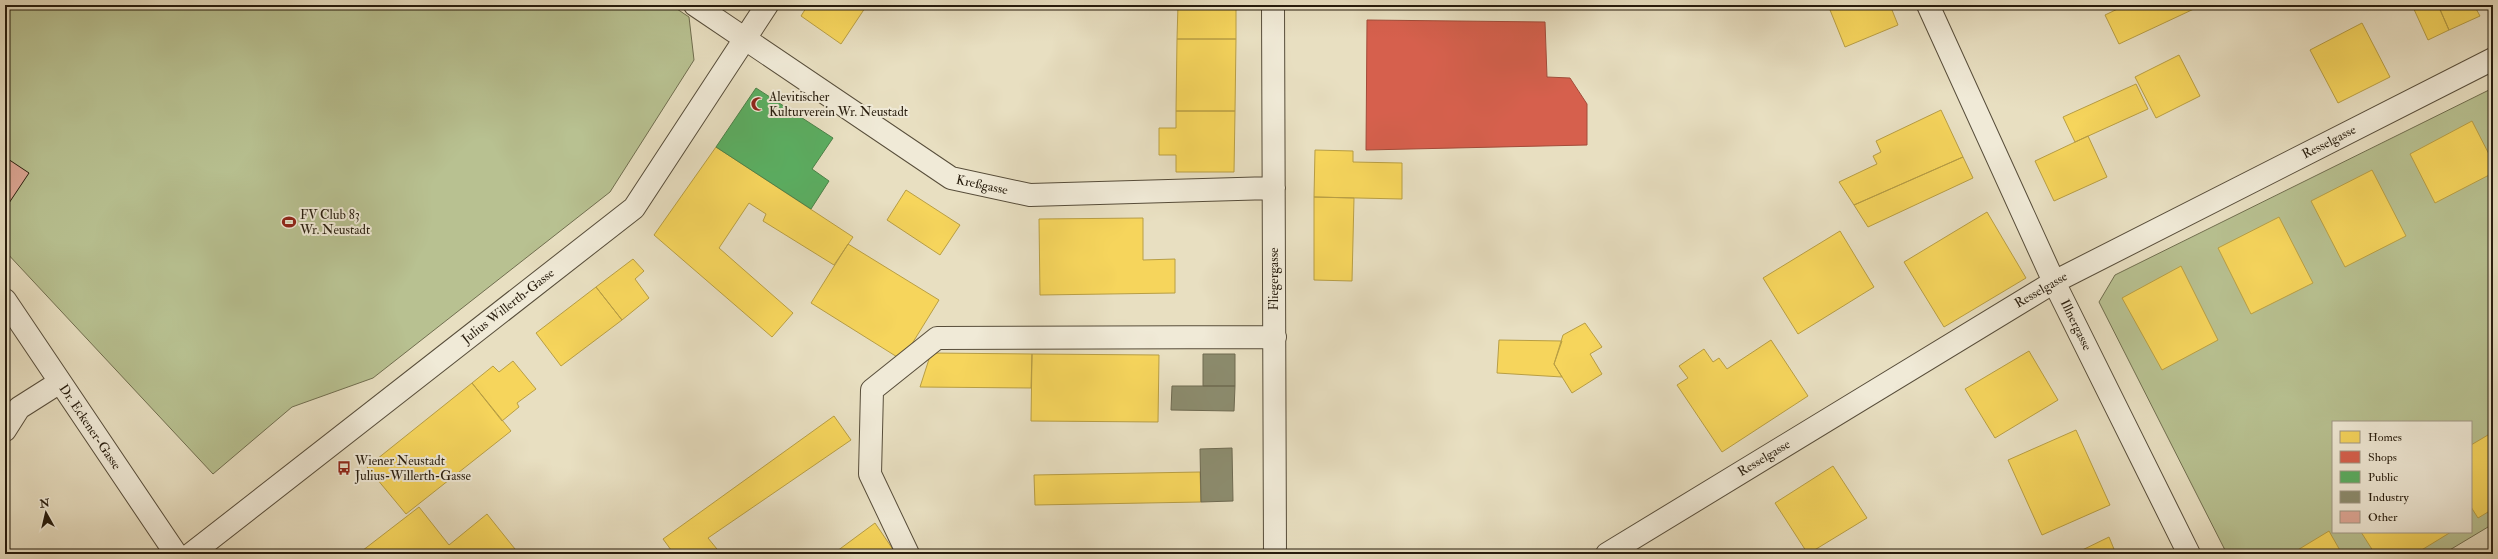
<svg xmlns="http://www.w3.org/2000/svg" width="2498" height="559" font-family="'IM FELL Double Pica',serif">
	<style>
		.green { fill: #b8c191; stroke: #706e4f; fill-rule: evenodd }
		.homes { fill: #f6d55c; stroke: #b89e44 }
		.shops { fill: #d6604d; stroke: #a24c3a }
		.public { fill: #5aae61; stroke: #4b8248 }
		.industry { fill: #8c8c6e; stroke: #6e6a51 }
		.building { fill: #dfa897; stroke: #271c0d }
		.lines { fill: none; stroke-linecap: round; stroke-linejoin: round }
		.minor-casing { stroke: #574d3a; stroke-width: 24 }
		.minor { stroke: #f0ead7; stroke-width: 22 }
		.labels { text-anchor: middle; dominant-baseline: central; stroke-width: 4; stroke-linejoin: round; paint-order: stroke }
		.poi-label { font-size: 13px; fill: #271c0d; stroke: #f0ead7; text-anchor: start }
		.street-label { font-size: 13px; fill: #271c0d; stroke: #f0ead7 }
	</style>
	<rect width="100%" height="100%" fill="#e8dfc1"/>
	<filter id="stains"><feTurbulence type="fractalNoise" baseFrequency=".005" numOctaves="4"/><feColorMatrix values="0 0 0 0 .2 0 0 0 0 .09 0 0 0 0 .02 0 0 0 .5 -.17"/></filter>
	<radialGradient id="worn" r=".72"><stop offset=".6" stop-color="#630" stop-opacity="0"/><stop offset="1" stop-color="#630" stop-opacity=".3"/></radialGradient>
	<path class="green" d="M5,5h666l18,12 5,43 -84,132 -237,186 -81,29 -79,67 -208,-223z
		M2493,88v436l-50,30h-216l-128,-252 16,-27zM2333,422h138v110h-138z"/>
	<path class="homes" d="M808,5h59l-26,39 -40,-28z
		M1178,5h58v34h-59z
		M1828,5h62l8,20 -53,22z
		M2126,5h69l1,3 -77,36 -14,-29z
		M2412,5h26l11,25 -21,10z
		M2438,5h36l6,11 -31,14z
		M2362,23l28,54 -52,26 -28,-53z
		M1177,39h59l-1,72h-59z
		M2179,55l21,41 -44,22 -21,-41z
		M2136,84l12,25 -73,33 -12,-25z
		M1941,110l22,47 -109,48 -15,-23 38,-18 -4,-8 8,-4 -5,-11z
		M1176,111h59l-1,61h-58v-17h-17v-27h17z
		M2472,121l21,41v11l-58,30 -25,-49z
		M2088,136l19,41 -53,24 -19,-40z
		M716,147l137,90 -19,28 -71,-44 3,-7 -17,-11 -30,45 74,65 -21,24 -118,-102z
		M1315,150l38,1v11l49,1v36l-88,-2z
		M1963,157l10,21 -105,49 -14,-22z
		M2372,170l34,66 -61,31 -34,-66z
		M906,190l54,35 -20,30 -53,-35z
		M1314,197l40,1 -2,83 -38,-1z
		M1987,212l39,66 -82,49 -40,-65z
		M2279,217l34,66 -62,31 -33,-66z
		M1143,218v42l32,-1v34l-135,2 -1,-76z
		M1840,231l34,56 -76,47 -35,-56z
		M848,244l91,56 -37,60 -91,-57z
		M633,259l11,12 -9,8 14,19 -27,22 -26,-33z
		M2181,266l37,74 -56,30 -40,-72z
		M596,287l26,33 -61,46 -25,-33z
		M1585,323l17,24 -12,7 12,20 -30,19 -18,-29 9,-29z
		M1499,340l63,1 -8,23 8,13 -65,-4z
		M1771,340l37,56 -86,56 -45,-67 11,-7 -9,-12 25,-17 9,13 6,-4 8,11z
		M2029,351l29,49 -63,38 -30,-49z
		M931,353l101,1 -1,34 -111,-1z
		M1032,354l127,1 -1,67 -127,-1z
		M513,361l23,28 -19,14 2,4 -17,14 -30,-38 21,-17 6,6z
		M472,383l39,48 -105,83 -39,-47z
		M834,416l17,24 -143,98 13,16h-47l-11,-15z
		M2076,430l34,75 -68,30 -34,-75z
		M2493,432v77l-15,9 -7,-11v-62z
		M1833,466l34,52 -59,36 -33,-51z
		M1200,472l1,30 -166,3 -1,-30z
		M419,507l30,38 38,-31 32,40h-161z
		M875,523l19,28 -3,3h-58z
		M2329,531l13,23h-51z
		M2361,532h90l-36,22h-40z
		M2109,537l7,17h-42z"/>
	<path class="shops" d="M1367,20l178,2 2,55 23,1 17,26v41l-221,5z"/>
	<path class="public" d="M756,88l77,50 -21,31 17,12 -18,28 -95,-62z"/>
	<path class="industry" d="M1203,354h32v32h-32z
		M1172,386h63l-1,25 -63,-1z
		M1232,448l1,53 -32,1 -1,-53z"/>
	<path class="building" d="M5,157l24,16 -20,30 -4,-3z"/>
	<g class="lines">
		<defs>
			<path id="minor" d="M695,5l256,173 79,17 244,-7
				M1273,5l2,549
				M1928,5l126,277 135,272
				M5,300l171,254
				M5,430l14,-22 41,-26
				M191,554l443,-346 133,-203
				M908,554l-38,-80 2,-84 65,-52 338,-1
				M1607,554l447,-272 439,-223"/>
		</defs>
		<use href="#minor" class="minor-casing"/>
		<use href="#minor" class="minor"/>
	</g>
	<defs>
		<symbol id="mosque-bare" viewBox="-9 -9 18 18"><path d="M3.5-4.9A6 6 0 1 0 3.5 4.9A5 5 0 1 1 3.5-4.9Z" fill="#8f2418" stroke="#f0ead7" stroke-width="2.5" paint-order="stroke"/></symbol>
		<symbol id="stadium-bare" viewBox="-9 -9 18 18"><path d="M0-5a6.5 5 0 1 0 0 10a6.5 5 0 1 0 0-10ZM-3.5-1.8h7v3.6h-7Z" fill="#8f2418" stroke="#f0ead7" stroke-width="2.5" paint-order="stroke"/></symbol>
		<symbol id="bus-bare" viewBox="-9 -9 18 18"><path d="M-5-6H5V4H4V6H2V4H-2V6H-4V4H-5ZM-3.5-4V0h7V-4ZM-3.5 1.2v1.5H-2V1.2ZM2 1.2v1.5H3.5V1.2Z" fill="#8f2418" stroke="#f0ead7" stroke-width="2.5" paint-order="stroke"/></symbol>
	</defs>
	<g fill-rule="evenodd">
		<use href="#mosque-bare" x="748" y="94" width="20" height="20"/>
		<use href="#stadium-bare" x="279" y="212" width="20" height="20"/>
		<use href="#bus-bare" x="334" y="458" width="20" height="20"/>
	</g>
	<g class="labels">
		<g class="poi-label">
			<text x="769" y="97">Alevitischer<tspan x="769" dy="15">Kulturverein Wr. Neustadt</tspan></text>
			<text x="300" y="215">FV Club 83<tspan x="300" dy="15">Wr. Neustadt</tspan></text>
			<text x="355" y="461">Wiener Neustadt<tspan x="355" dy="15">Julius-Willerth-Gasse</tspan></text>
		</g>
		<g class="street-label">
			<text transform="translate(2329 142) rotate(-27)">Resselgasse</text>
			<text transform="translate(982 185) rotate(12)">Kreßgasse</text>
			<text transform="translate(1274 279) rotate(-90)">Fliegergasse</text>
			<text transform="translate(2041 290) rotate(-30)">Resselgasse</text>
			<text transform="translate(508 306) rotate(-38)">Julius Willerth-Gasse</text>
			<text transform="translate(2076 325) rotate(64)">Illnergasse</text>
			<text transform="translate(90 427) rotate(56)">Dr. Eckener-Gasse</text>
			<text transform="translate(1764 458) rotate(-31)">Resselgasse</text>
		</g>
	</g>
	<rect width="2498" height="559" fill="none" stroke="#e8dfc1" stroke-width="20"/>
	<rect x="6" y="6" width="2486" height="547" fill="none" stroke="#271c0d" stroke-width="2"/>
	<rect x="10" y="10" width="2478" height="539" fill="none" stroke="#271c0d"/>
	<rect x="2332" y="421" width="140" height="112" fill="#f0ead7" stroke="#a09886"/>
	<rect x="2340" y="431" width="20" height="12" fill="#f6d55c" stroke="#a09886"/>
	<text x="2368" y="441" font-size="12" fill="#271c0d">Homes</text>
	<rect x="2340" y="451" width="20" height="12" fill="#d6604d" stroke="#a09886"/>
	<text x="2368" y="461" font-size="12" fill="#271c0d">Shops</text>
	<rect x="2340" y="471" width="20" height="12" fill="#5aae61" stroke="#a09886"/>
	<text x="2368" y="481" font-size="12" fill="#271c0d">Public</text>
	<rect x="2340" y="491" width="20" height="12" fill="#8c8c6e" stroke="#a09886"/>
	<text x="2368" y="501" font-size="12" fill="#271c0d">Industry</text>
	<rect x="2340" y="511" width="20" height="12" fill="#dfa897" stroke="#a09886"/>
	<text x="2368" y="521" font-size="12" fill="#271c0d">Other</text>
	<g transform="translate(46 513) rotate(352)" stroke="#f0ead7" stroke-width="3" paint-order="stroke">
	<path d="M0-3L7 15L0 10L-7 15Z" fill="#271c0d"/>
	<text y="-6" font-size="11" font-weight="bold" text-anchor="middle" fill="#271c0d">N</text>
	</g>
	<rect width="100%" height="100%" filter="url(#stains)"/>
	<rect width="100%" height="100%" fill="url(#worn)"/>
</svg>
